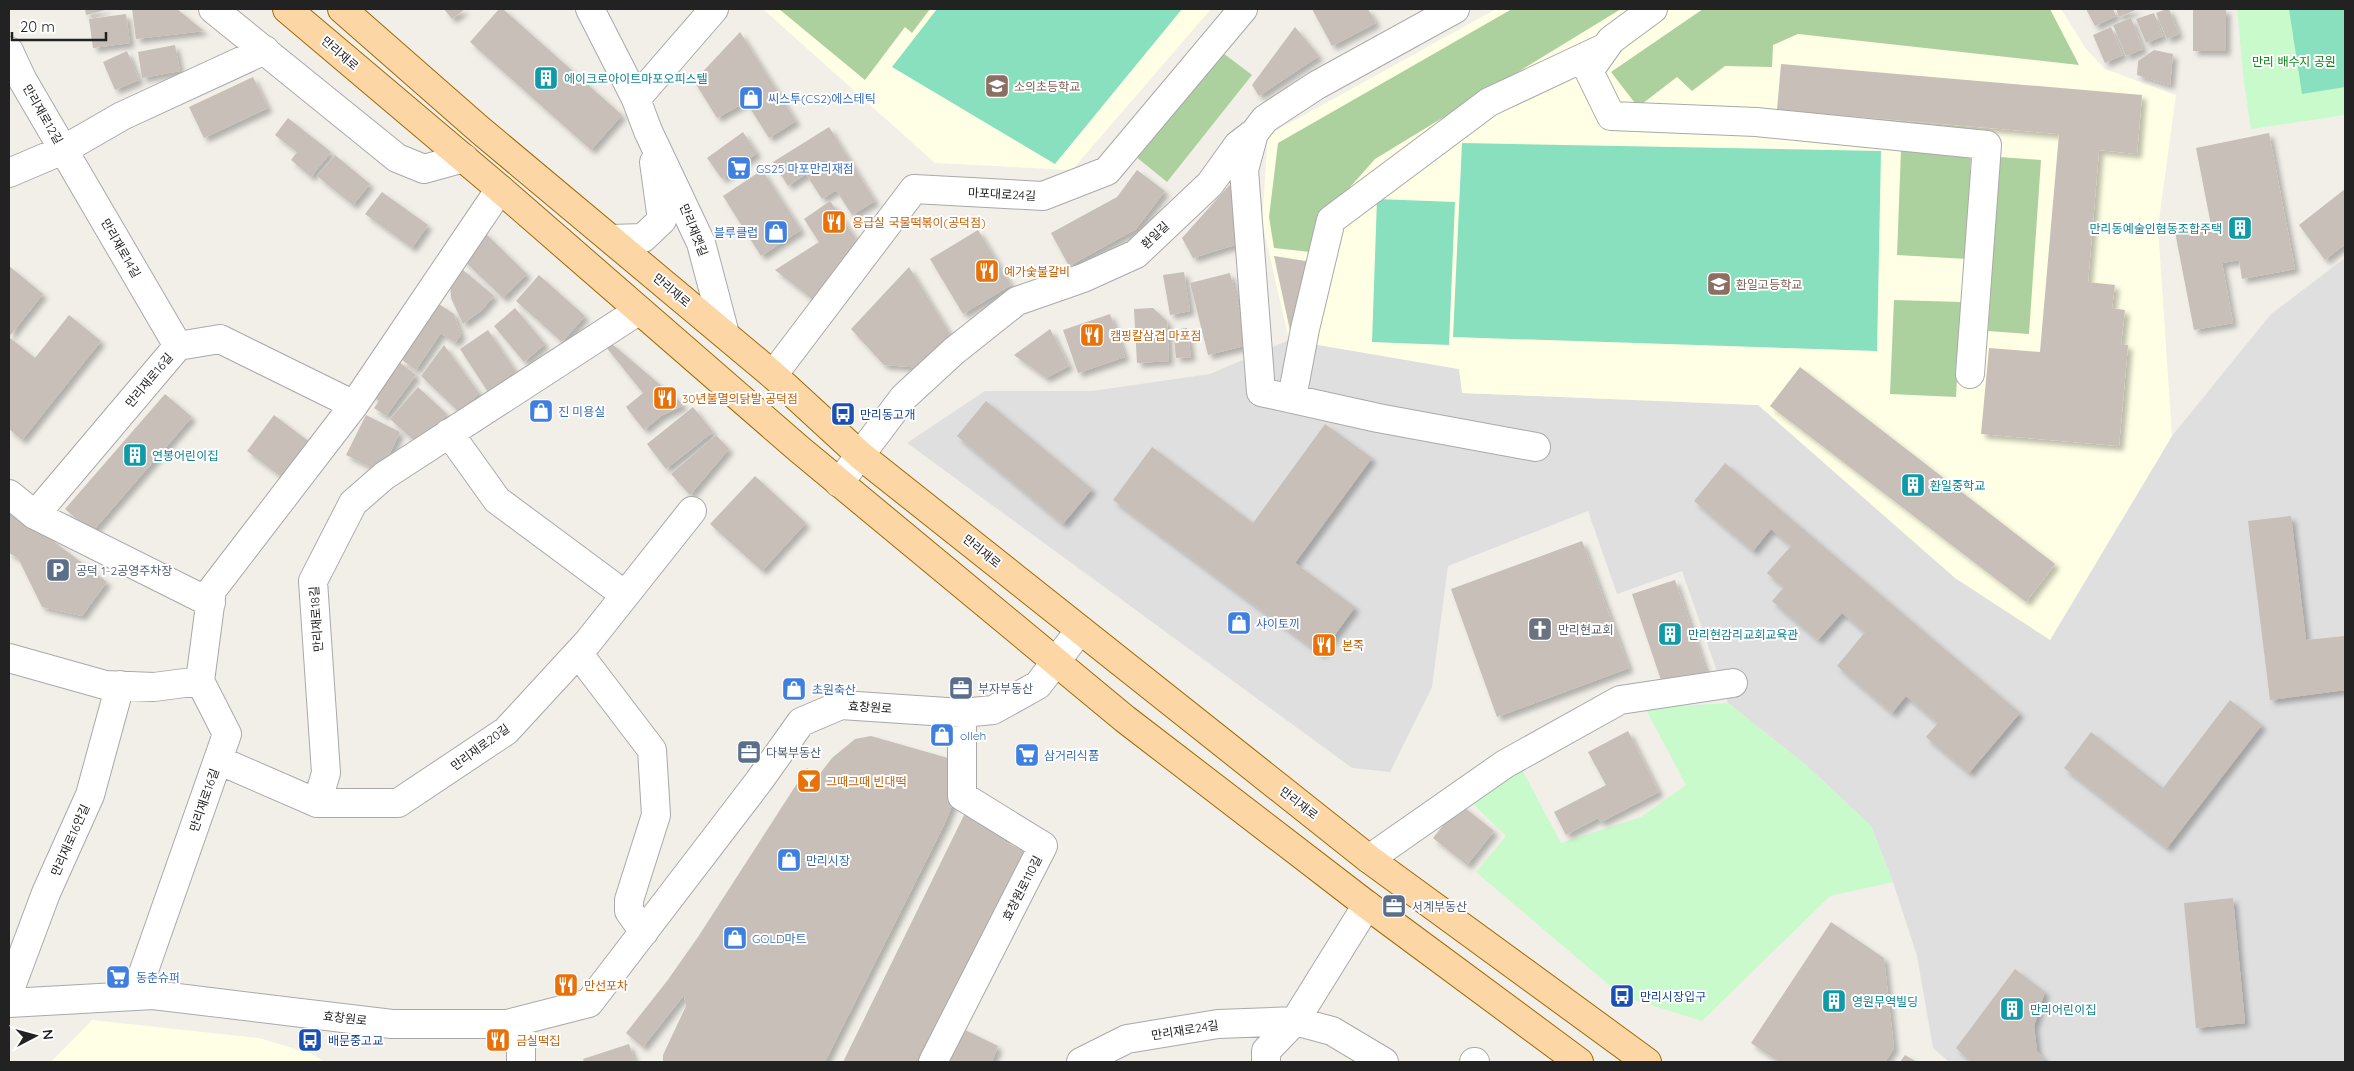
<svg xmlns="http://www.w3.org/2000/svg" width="2354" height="1071" font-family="Quicksand,'Noto Sans KR',sans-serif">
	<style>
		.residential { fill: #e0dfdf }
		.education { fill: #ffffe5 }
		.forest { fill: #add19e }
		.park { fill: #c8facc }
		.pitch { fill: #88e0be }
		.building { fill: #c7bfb8; filter: url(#shadow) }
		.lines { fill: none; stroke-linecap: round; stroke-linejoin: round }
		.minor-casing { stroke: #a9a9a9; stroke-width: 30 }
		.major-casing { stroke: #a06b00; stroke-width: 30 }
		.minor { stroke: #fff; stroke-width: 28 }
		.major { stroke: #fcd6a4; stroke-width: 28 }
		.labels { text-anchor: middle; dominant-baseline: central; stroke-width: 4; stroke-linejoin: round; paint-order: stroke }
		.street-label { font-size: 12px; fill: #222; stroke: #fff }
		.park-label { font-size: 12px; fill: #0c8416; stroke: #fff }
		.culture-label { font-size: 12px; fill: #0d838f; stroke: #fff; text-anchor: start }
		.education-label { font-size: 12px; fill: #785e54; stroke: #fff; text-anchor: start }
		.shop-label { font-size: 12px; fill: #366cbe; stroke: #fff; text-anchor: start }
		.food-label { font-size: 12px; fill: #c56008; stroke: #fff; text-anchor: start }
		.transit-label { font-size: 12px; fill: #164399; stroke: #fff; text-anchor: start }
		.service-label { font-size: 12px; fill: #4e5e75; stroke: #fff; text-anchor: start }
		.worship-label { font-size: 12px; fill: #5b616d; stroke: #fff; text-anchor: start }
	</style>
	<defs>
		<filter id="shadow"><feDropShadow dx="4.5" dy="4.5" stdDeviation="2.5" flood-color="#0004"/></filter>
	</defs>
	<rect width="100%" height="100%" fill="#f2efe9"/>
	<path class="residential" d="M2345,258v804h-396l-16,-14 -16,-92 -24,-74 -22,-56 -64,-60 -79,-63 -46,-132 -65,23 -29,-83 -140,55 -16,121 -42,85 -38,-4 -445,-325 78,-52h107l118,-17 79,-34 170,29 4,24 295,12 292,235 122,-204 99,-122z"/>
	<path class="education" d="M763,9h448l-139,161 -137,-7z
		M1496,9h565l25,40 19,20 71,26 -18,132 14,209 -122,204 -95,-62 -197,-173 -296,-12 -3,-24 -170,-29 -27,-118 6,-87z
		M92,1020l167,18 54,16 11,8h-273z"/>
	<path class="forest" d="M779,9h151l-18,24 -7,-6 -40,53z
		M1512,9h109l-246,150 -47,53 -18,40 -36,-4 -5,-31 9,-74z
		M1703,9h347l29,56 -281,-31 -25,11 -1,22 -47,-1 -33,25 -15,-14 -39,30 -27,-35z
		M1219,50l33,25 -85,107 -32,-26z
		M1901,150l70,3 -4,106 -70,-4z
		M2000,157l41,3 -12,174 -41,-3z
		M1894,300l67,2 -5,95 -66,-3z"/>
	<path class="park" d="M2237,9h108v106l-94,14 -7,-47z
		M1728,703l79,63 64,60 22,56 -63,14 -128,125 -80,-25 -146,-124 30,-36 -35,-34 48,-38 42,79 80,-26 45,-32 -41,-77z"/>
	<path class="pitch" d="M937,9h245l-127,155 -163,-97z
		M2289,9h56v78l-43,7z
		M1462,143l419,8 -4,200 -424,-14z
		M1377,199l78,3 -6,143 -77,-3z"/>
	<path class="building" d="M85,9h24l-23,6z
		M132,9h45l27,22 -68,8z
		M444,9h21l-13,10z
		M499,9h4l119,106 -31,35 -121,-108z
		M1312,9h56l8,14 -44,23z
		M2086,9h27l3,7 -21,10z
		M2116,9h22l-19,8z
		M2166,9h3l10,25 -12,5 -11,-26z
		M2193,9h33v42h-33z
		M2154,13l9,23 -17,7 -10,-24z
		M126,14l4,29 -37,5 -4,-29z
		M2131,18l12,31 -17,7 -13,-31z
		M1295,27l24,29 -60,40 -7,-11z
		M2111,27l12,28 -18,8 -12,-28z
		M740,32l56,89 -27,17 -23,-36 -29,16 -23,-37z
		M175,45l5,26 -38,7 -4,-26z
		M2154,50l19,4 -3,31 -33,-10 1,-14z
		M127,51l12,29 -24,10 -12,-28z
		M1781,64l361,31 -5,59 -38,-4 -11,132 27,3 -3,23 13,2 -4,34 7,1 -9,101 -138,-12 8,-86 51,4 19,-218 -282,-24z
		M253,77l15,31 -64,30 -15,-31z
		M288,118l43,34 -20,25 -20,-17 6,-8 -22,-17z
		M829,127l46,74 -23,14 -16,-25 -14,9 -16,-25 -18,12 -15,-24z
		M743,132l14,21 -35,26 -15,-21z
		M2269,133l26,136 -53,10 -3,-19 -17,3 11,60 -39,7 -19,-98 36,-7 -15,-77z
		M335,155l35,29 -17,21 -36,-29z
		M762,170l39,60 -40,26 -38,-60z
		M1137,170l28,21 -29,38 -67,37 -18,-33 66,-36z
		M1233,181l8,62 -48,15 -11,-20z
		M2345,189v55l-20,16 -26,-35z
		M382,192l46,33 -16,23 -47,-34z
		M830,201l26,38 -44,60 -37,-29 44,-28 -15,-23z
		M978,230l33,55 -48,29 -33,-55z
		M483,231l44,43 -24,24 -44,-42z
		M1274,256l38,6 -21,73z
		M9,266l34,28 -34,43 26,21 34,-43 32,26 -79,99 -13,-11z
		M909,267l46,75 -31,26 -40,-3 -33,-36z
		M462,269l32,27 -13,15 -18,13 -12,-26 -1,-15z
		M1184,272l6,39 -20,4 -7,-40z
		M1230,273l18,72 -40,10 -18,-72z
		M539,275l46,41 -23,26 -46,-41z
		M439,304l15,10 7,21 -6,8 -14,-10 -25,37 -14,-10z
		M515,308l30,36 -21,18 -30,-36z
		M1153,308l14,13 2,40 -32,2 -3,-54z
		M1110,314l15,43 -47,16 -15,-43z
		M1187,328l4,29 -15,1 -3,-28z
		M1050,329l19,37 -23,12 -32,-23z
		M488,330l29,43 -29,19 -28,-43z
		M611,343l73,62 -23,11 -17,14 -18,-23 17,-14 -37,-46z
		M444,345l35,48 -19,20 -39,-37z
		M398,361l18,14 -30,41 -12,-8 5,-7 -7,-5z
		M1800,367l255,197 -29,38 -256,-196z
		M418,387l29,27 -28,31 -29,-26z
		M165,394l27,23 -100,115 -27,-23z
		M986,401l106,88 -29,35 -106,-88z
		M693,407l20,25 -47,37 -19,-25z
		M274,415l37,28 -27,36 -37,-28z
		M366,415l34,17 -19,40 -35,-17z
		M1325,424l47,34 -77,105 60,44 -34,47 -208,-154 39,-53 101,76z
		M716,435l13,14 -39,46 -19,-21z
		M1725,463l295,250 -51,60 -43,-36 12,-14 -32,-27 -14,17 -55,-47 28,-34 -23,-19 -24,27 -46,-39 12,-14 -17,-14 24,-27 -20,-17 -18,22 -59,-50z
		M755,476l51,47 -44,48 -52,-47z
		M9,507l98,75 -25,34 -40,-9 -24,-49 -9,-5z
		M2291,516l15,124 39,-4v54l-75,10 -22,-179z
		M1582,541l47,127 -132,49 -46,-128z
		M1675,580l32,94 -43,15 -32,-95z
		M2230,700l32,25 -95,123 -103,-80 27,-36 72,56z
		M1628,731l31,61 -58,30 -3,-4 -32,17 -12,-23 52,-27 -18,-33z
		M871,736l84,24v38l-10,25 -120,239h-162v-7l23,-49 -2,-11 -41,52 -17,-14 41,-52 31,-44 109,-169 12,7 13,-17 23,-19z
		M1460,804l34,27 -27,34 -34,-27z
		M967,809l43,21 -6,11 21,11 -102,210h-80z
		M2233,898l12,125 -49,5 -12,-125z
		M1831,922l53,36 10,90 -9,14h-106l-28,-19z
		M2015,969l30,23 -11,34 3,25 10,11h-76l-15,-14z
		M957,1026l41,20 -6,16h-52z
		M629,1044l6,18h-51l-1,-3z
		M1905,1055l12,7h-17z"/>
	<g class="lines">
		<defs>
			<path id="minor" d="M213,9l184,149 27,11 40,-11
				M590,9l46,90 12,32 53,112 24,91
				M1653,9l-42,31 -22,31 22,45 145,6 231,23 -17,229
				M9,51l13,28 156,267
				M636,99l78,-90
				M1254,133l-10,37 17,222 117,26 158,29
				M9,173l54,-23 59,-34 143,-66
				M611,239l32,-1 19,-18 -8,-58
				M773,375l141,-186 129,7 64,-25 136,-162
				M1292,398l13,-69 26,-109 158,-118 115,-54
				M449,433l48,67 128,95
				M839,483l65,-86 50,-46 63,-50 66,-23 53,-24 74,-70 28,-39 17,-13 10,-13 52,-34 138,-76
				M9,494l26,21 176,88
				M35,515l143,-169 42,-7 134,66
				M578,653l74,97 4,65 -27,85v11l15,21
				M9,658l96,27 49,2 46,-6
				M218,760l99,43h81l108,-72 82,-89 104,-131
				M317,803l9,-30 -13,-192 40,-78 31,-27 254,-165
				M1369,859l136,-95 115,-64 113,-17
				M9,992l37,-99 44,-98 30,-110
				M135,996l92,-262 -27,-53 12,-91 142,-185 146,-216
				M9,1003l144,-8 239,29h115l82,-21 170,-222 42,-59 40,-17 121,8 31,-3 45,-25 42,-55
				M521,1062v-41
				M933,1062l110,-216 -81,-50v-83
				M1081,1062l46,-23 91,-15 77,-3 37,10 52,31
				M1266,1062v-11l29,-30 72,-116
				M1474,1062h1"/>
			<path id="major" d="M287,9l213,180 299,260 326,270 242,186 212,157
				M342,9l138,121 293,245 87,80 509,404 278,203"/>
		</defs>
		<use href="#minor" class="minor-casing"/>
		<use href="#major" class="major-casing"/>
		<use href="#minor" class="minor"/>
		<use href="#major" class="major"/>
	</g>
	<defs>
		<symbol id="building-square" viewBox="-11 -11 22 22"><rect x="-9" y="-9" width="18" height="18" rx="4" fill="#0f9aa8" stroke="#fff"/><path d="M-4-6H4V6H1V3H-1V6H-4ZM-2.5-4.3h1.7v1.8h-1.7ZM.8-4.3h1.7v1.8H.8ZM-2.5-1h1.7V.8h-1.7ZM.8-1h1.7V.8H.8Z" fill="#fff"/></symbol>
		<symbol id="school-square" viewBox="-11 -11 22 22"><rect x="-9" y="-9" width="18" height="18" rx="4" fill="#8d6e63" stroke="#fff"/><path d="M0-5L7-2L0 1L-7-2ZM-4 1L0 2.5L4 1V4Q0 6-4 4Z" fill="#fff"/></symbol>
		<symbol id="shop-square" viewBox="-11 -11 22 22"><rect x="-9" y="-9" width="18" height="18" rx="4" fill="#3f7fe0" stroke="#fff"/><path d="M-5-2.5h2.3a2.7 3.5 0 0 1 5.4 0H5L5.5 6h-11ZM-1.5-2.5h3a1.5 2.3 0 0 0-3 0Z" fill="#fff"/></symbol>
		<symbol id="supermarket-square" viewBox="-11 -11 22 22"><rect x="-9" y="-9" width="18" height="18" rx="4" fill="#3f7fe0" stroke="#fff"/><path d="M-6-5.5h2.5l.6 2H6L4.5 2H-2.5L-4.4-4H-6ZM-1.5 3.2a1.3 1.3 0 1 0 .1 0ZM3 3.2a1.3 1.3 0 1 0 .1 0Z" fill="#fff"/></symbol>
		<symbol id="restaurant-square" viewBox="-11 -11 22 22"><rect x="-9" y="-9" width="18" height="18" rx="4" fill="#e8710a" stroke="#fff"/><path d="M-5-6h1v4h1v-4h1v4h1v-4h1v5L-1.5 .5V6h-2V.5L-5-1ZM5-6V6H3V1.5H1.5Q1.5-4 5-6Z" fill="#fff"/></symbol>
		<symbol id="bus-square" viewBox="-11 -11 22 22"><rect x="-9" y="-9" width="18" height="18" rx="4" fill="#1a4fb4" stroke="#fff"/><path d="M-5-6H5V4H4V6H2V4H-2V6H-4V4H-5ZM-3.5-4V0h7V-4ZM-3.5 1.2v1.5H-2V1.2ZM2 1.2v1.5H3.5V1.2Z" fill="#fff"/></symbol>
		<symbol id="parking-square" viewBox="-11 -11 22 22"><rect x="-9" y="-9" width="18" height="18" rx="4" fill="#5c6f8a" stroke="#fff"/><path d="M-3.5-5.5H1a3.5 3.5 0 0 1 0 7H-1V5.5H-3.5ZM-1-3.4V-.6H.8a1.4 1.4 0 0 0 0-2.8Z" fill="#fff"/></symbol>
		<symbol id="church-square" viewBox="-11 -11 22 22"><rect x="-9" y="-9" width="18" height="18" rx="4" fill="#6b7280" stroke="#fff"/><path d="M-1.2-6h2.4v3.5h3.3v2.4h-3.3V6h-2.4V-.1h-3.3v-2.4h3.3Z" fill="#fff"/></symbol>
		<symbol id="office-square" viewBox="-11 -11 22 22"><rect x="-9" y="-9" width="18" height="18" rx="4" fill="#5c6f8a" stroke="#fff"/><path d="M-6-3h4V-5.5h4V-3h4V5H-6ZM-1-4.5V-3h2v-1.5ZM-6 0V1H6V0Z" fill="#fff"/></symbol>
		<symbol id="bar-square" viewBox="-11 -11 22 22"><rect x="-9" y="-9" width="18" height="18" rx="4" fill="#e8710a" stroke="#fff"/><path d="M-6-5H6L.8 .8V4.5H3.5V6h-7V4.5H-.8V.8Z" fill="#fff"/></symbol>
	</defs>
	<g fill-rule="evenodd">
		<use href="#building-square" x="532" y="64" width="28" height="28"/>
		<use href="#school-square" x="983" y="72" width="28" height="28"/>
		<use href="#shop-square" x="737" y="84" width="28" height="28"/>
		<use href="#supermarket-square" x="725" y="154" width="28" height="28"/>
		<use href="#restaurant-square" x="820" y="208" width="28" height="28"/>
		<use href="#building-square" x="2226" y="214" width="28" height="28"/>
		<use href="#shop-square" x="762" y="218" width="28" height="28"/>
		<use href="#restaurant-square" x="973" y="257" width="28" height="28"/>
		<use href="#school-square" x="1705" y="270" width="28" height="28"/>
		<use href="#restaurant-square" x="1078" y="321" width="28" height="28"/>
		<use href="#restaurant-square" x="651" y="384" width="28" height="28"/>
		<use href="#shop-square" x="527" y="397" width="28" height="28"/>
		<use href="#bus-square" x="829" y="400" width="28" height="28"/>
		<use href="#building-square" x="121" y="441" width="28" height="28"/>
		<use href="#building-square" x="1899" y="471" width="28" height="28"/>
		<use href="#parking-square" x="44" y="556" width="28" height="28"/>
		<use href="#shop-square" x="1225" y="609" width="28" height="28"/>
		<use href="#church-square" x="1526" y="615" width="28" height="28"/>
		<use href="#building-square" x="1656" y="620" width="28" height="28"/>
		<use href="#restaurant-square" x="1310" y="631" width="28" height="28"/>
		<use href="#office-square" x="947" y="674" width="28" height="28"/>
		<use href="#shop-square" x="780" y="675" width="28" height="28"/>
		<use href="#shop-square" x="928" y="721" width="28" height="28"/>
		<use href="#office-square" x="735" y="738" width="28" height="28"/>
		<use href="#supermarket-square" x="1013" y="741" width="28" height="28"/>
		<use href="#bar-square" x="795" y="767" width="28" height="28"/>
		<use href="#shop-square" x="775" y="846" width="28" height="28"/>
		<use href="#office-square" x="1380" y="892" width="28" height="28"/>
		<use href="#shop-square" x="721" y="924" width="28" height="28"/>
		<use href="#supermarket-square" x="104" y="963" width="28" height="28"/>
		<use href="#restaurant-square" x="552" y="971" width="28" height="28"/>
		<use href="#bus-square" x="1608" y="982" width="28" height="28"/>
		<use href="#building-square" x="1820" y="987" width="28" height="28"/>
		<use href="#building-square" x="1998" y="995" width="28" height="28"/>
		<use href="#bus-square" x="296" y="1026" width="28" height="28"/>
		<use href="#restaurant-square" x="484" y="1026" width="28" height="28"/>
	</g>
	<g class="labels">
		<g class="street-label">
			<text transform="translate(340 53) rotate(41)">만리재로</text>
			<text transform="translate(43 114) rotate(60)">만리재로12길</text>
			<text transform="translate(1002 194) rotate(3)">마포대로24길</text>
			<text transform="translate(694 230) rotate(68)">만리재옛길</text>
			<text transform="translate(1155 235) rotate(-44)">환일길</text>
			<text transform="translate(121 248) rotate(60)">만리재로14길</text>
			<text transform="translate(672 290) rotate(40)">만리재로</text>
			<text transform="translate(149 380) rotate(-50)">만리재로16길</text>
			<text transform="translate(982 551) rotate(39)">만리재로</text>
			<text transform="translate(316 619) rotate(-94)">만리재로18길</text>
			<text transform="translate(870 707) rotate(4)">효창원로</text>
			<text transform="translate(480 747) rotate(-36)">만리재로20길</text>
			<text transform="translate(204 800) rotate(-71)">만리재로16길</text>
			<text transform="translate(1299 803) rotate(38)">만리재로</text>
			<text transform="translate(70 840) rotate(-66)">만리재로16안길</text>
			<text transform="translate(1022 888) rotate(-63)">효창원로110길</text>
			<text transform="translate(345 1018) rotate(7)">효창원로</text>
			<text transform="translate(1185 1030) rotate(-9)">만리재로24길</text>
		</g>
		<g class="park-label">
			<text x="2294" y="61">만리 배수지 공원</text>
		</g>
		<g class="culture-label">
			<text x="564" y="78">에이크로아이트마포오피스텔</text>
			<text x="2222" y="228" text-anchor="end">만리동예술인협동조합주택</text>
			<text x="152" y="455">연봉어린이집</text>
			<text x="1930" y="485">환일중학교</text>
			<text x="1688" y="634">만리현감리교회교육관</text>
			<text x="1852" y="1001">영원무역빌딩</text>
			<text x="2030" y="1009">만리어린이집</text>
		</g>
		<g class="education-label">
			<text x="1014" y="86">소의초등학교</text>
			<text x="1736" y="284">환일고등학교</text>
		</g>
		<g class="shop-label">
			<text x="768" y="98">씨스투(CS2)에스테틱</text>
			<text x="756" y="168">GS25 마포만리재점</text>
			<text x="758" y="232" text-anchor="end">블루클럽</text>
			<text x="558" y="411">진 미용실</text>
			<text x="1256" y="623">샤이토끼</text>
			<text x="812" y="689">초원축산</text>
			<text x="960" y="735">olleh</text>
			<text x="1044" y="755">삼거리식품</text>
			<text x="806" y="860">만리시장</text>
			<text x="752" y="938">GOLD마트</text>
			<text x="136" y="977">동춘슈퍼</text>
		</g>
		<g class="food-label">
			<text x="852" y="222">응급실 국물떡볶이(공덕점)</text>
			<text x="1004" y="271">예가숯불갈비</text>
			<text x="1110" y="335">캠핑칼삼겹 마포점</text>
			<text x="682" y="398">30년불멸의닭발 공덕점</text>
			<text x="1342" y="645">본죽</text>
			<text x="826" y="781">그때그때 빈대떡</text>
			<text x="584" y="985">만선포차</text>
			<text x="516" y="1040">금실떡집</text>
		</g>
		<g class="transit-label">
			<text x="860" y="414">만리동고개</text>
			<text x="1640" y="996">만리시장입구</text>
			<text x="328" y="1040">배문중고교</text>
		</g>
		<g class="service-label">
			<text x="76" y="570">공덕 1-2공영주차장</text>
			<text x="978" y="688">부자부동산</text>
			<text x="766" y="752">다복부동산</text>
			<text x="1412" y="906">서계부동산</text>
		</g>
		<g class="worship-label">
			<text x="1558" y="629">만리현교회</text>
		</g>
	</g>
	<rect width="2354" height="1071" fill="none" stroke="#222222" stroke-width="20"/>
	<g transform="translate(35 1036) rotate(84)" stroke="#ffffff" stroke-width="4" paint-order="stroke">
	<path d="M0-4L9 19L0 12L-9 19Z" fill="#222222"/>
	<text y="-8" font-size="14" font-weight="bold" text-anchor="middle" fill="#222222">N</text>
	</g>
	<path d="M12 32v8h94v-8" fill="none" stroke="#222222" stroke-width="2.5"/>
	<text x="20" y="32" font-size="15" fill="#222222" stroke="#ffffff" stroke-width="4" paint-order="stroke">20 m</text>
</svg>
